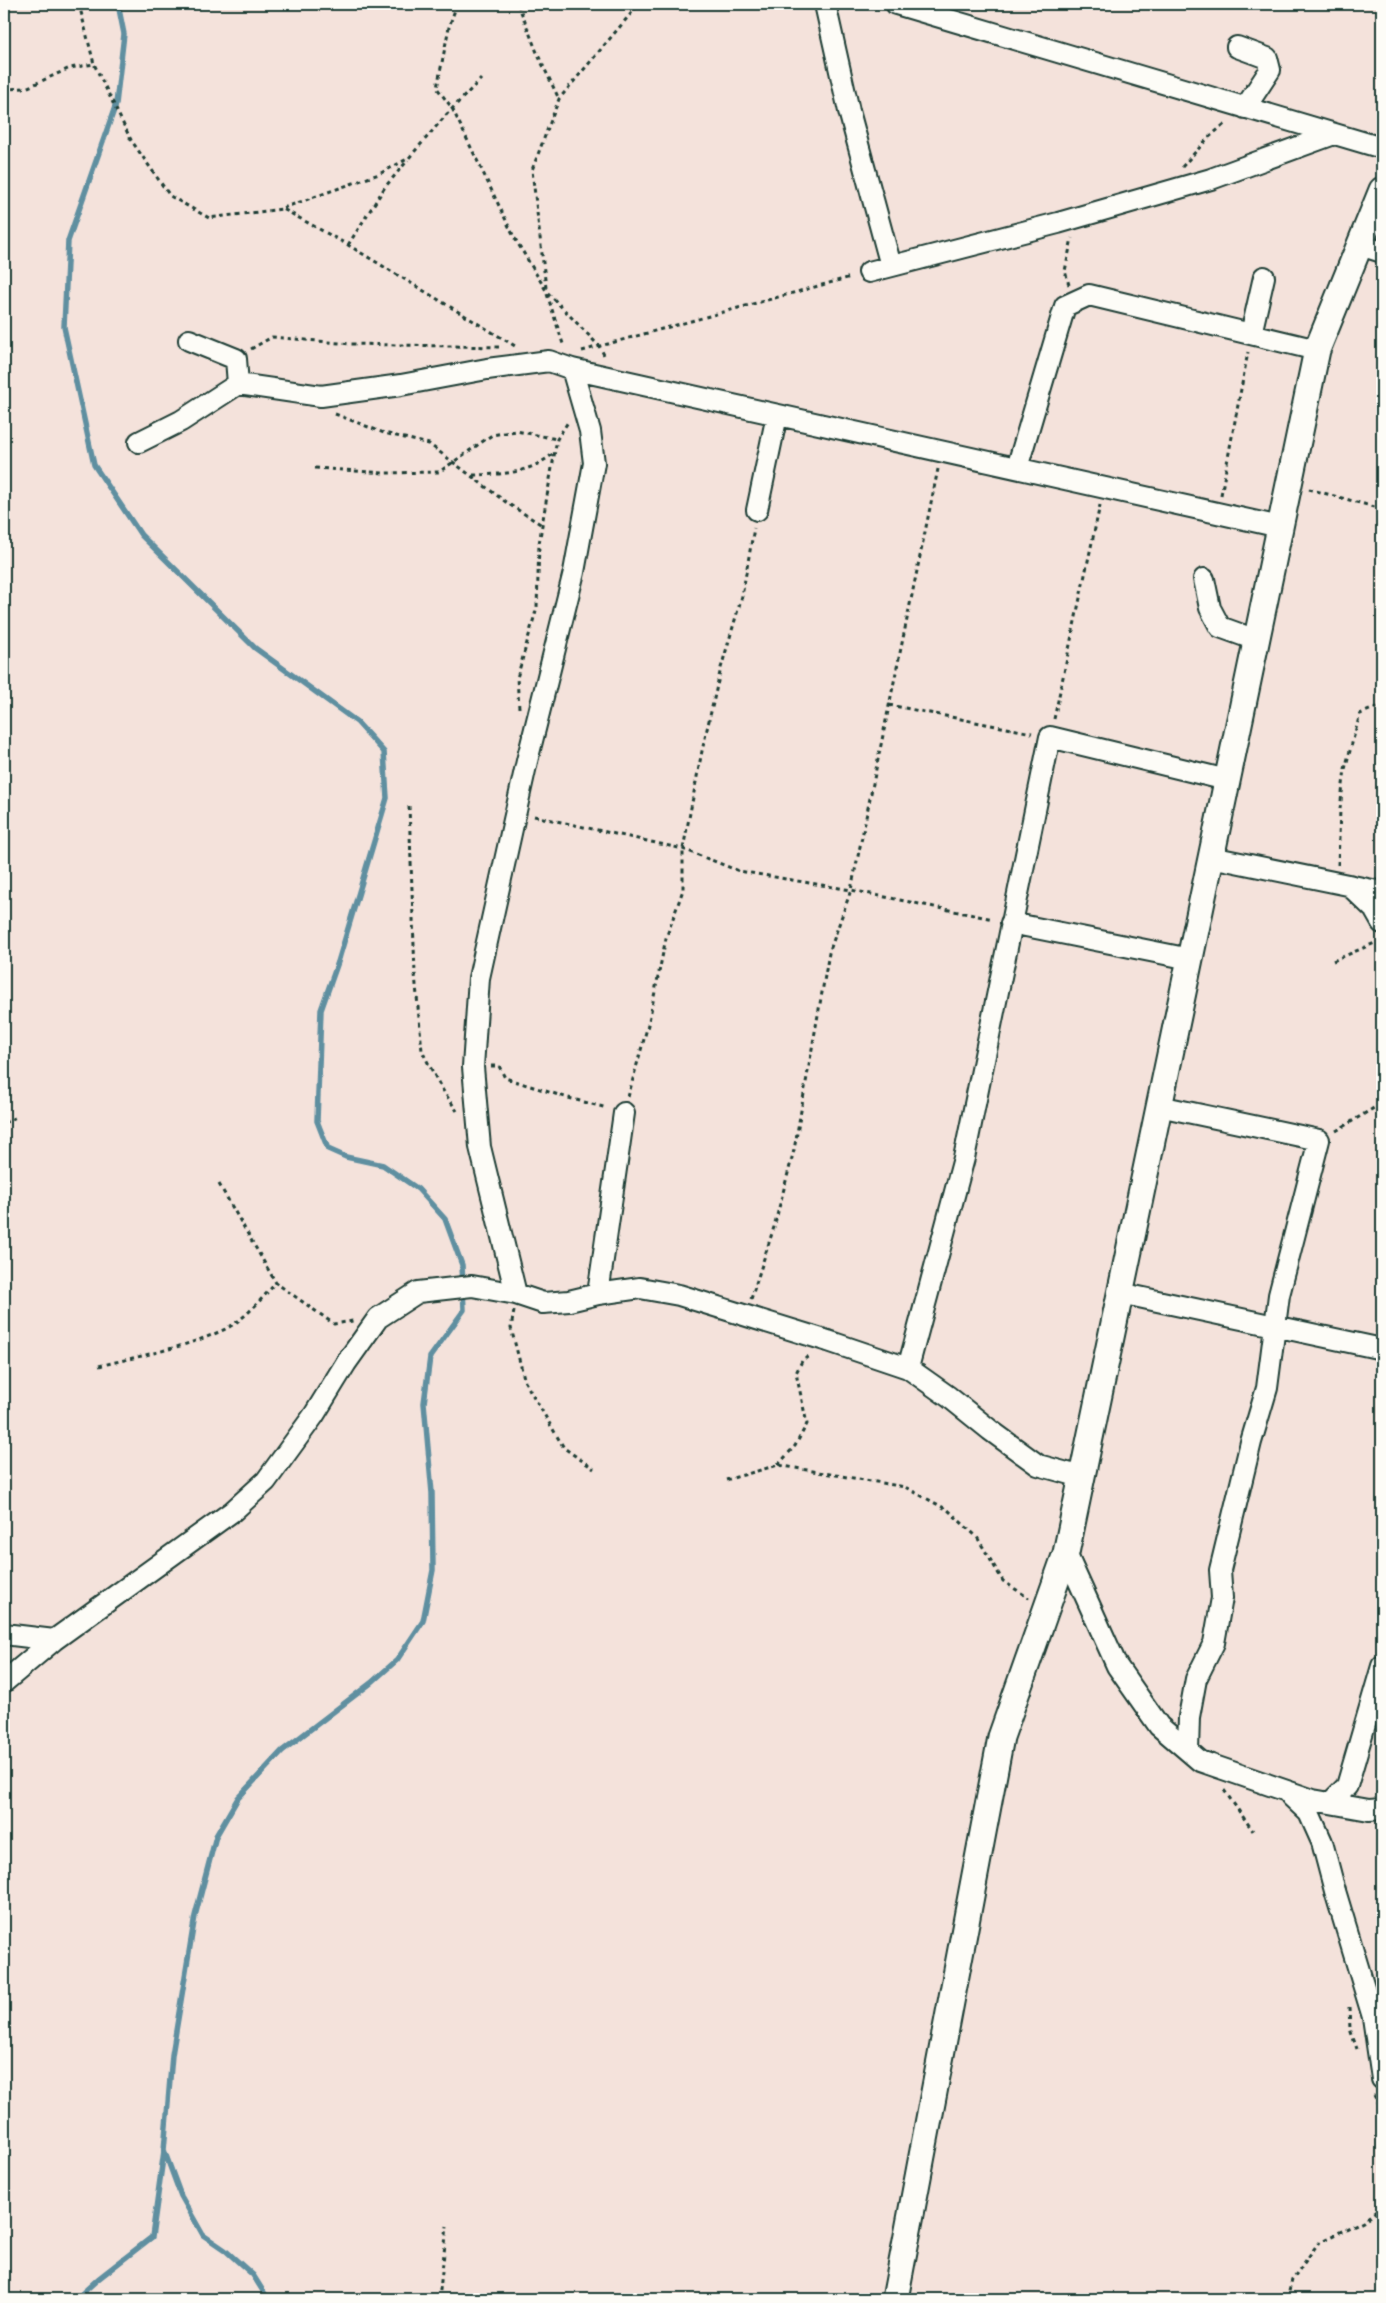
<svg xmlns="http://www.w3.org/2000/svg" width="1386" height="2303" font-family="'Comic Neue',sans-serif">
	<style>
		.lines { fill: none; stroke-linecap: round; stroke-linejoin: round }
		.stream { stroke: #5f8fa0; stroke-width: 5.5 }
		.minor-casing { stroke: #1f3d34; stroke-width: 24 }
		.tertiary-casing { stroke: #1f3d34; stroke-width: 29 }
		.path { stroke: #1f3d34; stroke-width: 3; stroke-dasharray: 4 4; stroke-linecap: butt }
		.minor { stroke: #fdfcf7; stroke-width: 20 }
		.tertiary { stroke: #fdfcf7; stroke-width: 25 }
	</style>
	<rect width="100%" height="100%" fill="#f4e2db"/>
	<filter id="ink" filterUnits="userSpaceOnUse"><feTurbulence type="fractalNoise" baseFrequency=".02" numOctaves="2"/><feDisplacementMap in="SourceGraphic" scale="10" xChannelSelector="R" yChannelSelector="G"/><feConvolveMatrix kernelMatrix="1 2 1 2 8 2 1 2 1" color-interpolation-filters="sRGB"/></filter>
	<g filter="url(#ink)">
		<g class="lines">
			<path class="stream" d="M118,4l6,30 -8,70 -48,137 -4,86 30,138 47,70 114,113 102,74 27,30 3,46 -49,164 -17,48 -4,111 11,28 18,8 37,8 35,24 27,30 17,46 2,45 -34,47 -6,46 8,90 1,77 -10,51 -26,39 -26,23 -89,68 -44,47 -22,38 -21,80 -23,139 -8,95 17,46 22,39 22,15 28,25 15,24
				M76,2299l22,-20 54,-42 12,-86"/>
			<defs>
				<path id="minor" d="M825,4l24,107 42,155
					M896,4l486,144
					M1237,47l30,11 3,12 -25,38
					M1360,245l22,7
					M869,272l189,-49 153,-44 123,-45
					M1251,334l13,-57
					M189,340l47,19 2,25
					M139,442l42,-21 57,-37 83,12 80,-11 86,-16 62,-8 23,8 708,158
					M1017,468l48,-162 24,-11 228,55
					M757,510l20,-95
					M1204,579l6,29 10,19 36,13
					M1211,857l171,35
					M1349,885l25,24 8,14
					M1011,923l179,36
					M1159,1106l160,34 -40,155 -12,93 -16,54 -31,128 2,28 -8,45 -18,36 -7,38 -1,34
					M1120,1293l262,56
					M516,1294l-36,-147 -7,-80 6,-89 48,-217 47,-189 20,-109 -4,-32 -18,-62
					M598,1294l26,-181
					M908,1368l56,-210 86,-421 177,43
					M1066,1553l51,113 42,60 41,35 113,39 56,10 13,-1
					M4,1634l50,6
					M4,1682l50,-42 179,-129 33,-30 48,-66 32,-52 32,-45 40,-26 54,-6 44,8 27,9 26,-2 29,-7 42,-6 39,7 149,46 80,27 41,29 41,33 48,35 44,12
					M1291,1796l18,17 13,29 13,49 38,126 9,62
					M1330,1803l17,-17 35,-120"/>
				<path id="tertiary" d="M895,2299l106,-562 65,-184 251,-1203 65,-160"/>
			</defs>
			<use href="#minor" class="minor-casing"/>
			<use href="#tertiary" class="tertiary-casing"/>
			<path class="path" d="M79,4l15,60
				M457,4l-8,23 -12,61 15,20 62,129 33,55 53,55 5,10
				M518,4l20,51 21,44
				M4,89l22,-1 44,-20 24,-4 37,76 39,56 39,22 74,-9 65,36 167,101
				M1182,167l26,-29 19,-16
				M283,208l96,-34 30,-16 38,-44 34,-35
				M348,245l37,-58 23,-27
				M1069,285l-4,-14 7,-33
				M546,288l-14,-118 27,-71 80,-95
				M547,294l17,53
				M251,349l21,-12 79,7 148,3
				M582,351l269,-74
				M335,414l49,19 45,11 78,59 35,22
				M315,468l69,5 55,-1 53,-37 24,-4 41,8
				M473,475c33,-1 55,-1 81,-22
				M1309,489l73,20
				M1221,495l27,-143
				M889,705l143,28
				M519,708l-2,-30 20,-71 2,-63 3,-19 15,-86 11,-17
				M1054,719l46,-214
				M409,806l6,168 7,77 18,35 17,25
				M534,816l149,33 56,22 112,19 142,29
				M1338,865l2,-56 5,-40 15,-55 22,-9
				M1333,961l44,-19
				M491,1066h8l6,12 60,19 42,11
				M628,1097l21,-76 17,-83 17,-48v-41l19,-98 19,-83 21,-72 12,-68
				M4,1123l12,-6
				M1336,1131l46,-28
				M219,1184l57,99 58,41 19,-3
				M751,1299l23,-72 20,-77 35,-197 22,-63 87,-421
				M514,1311l-3,17 14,54 39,66 30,21
				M99,1366c41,-10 84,-18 122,-35 22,-9 39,-31 55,-48
				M778,1465l17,-19 12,-22 -11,-51 6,-12 8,-6
				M726,1480l52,-15 127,22 43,23 29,27 26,44 26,17
				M1224,1790l29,41
				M1349,2007l1,22 7,20
				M1373,2095l9,18
				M439,2299l8,-73
				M1287,2299l5,-19 27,-38 44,-21 19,-14"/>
			<use href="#minor" class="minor"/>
			<use href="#tertiary" class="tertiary"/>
		</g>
	</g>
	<rect width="1386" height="2303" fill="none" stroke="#fdfcf7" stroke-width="20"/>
	<rect x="10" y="10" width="1366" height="2283" fill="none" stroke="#1f3d34" stroke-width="2" filter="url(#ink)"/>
</svg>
